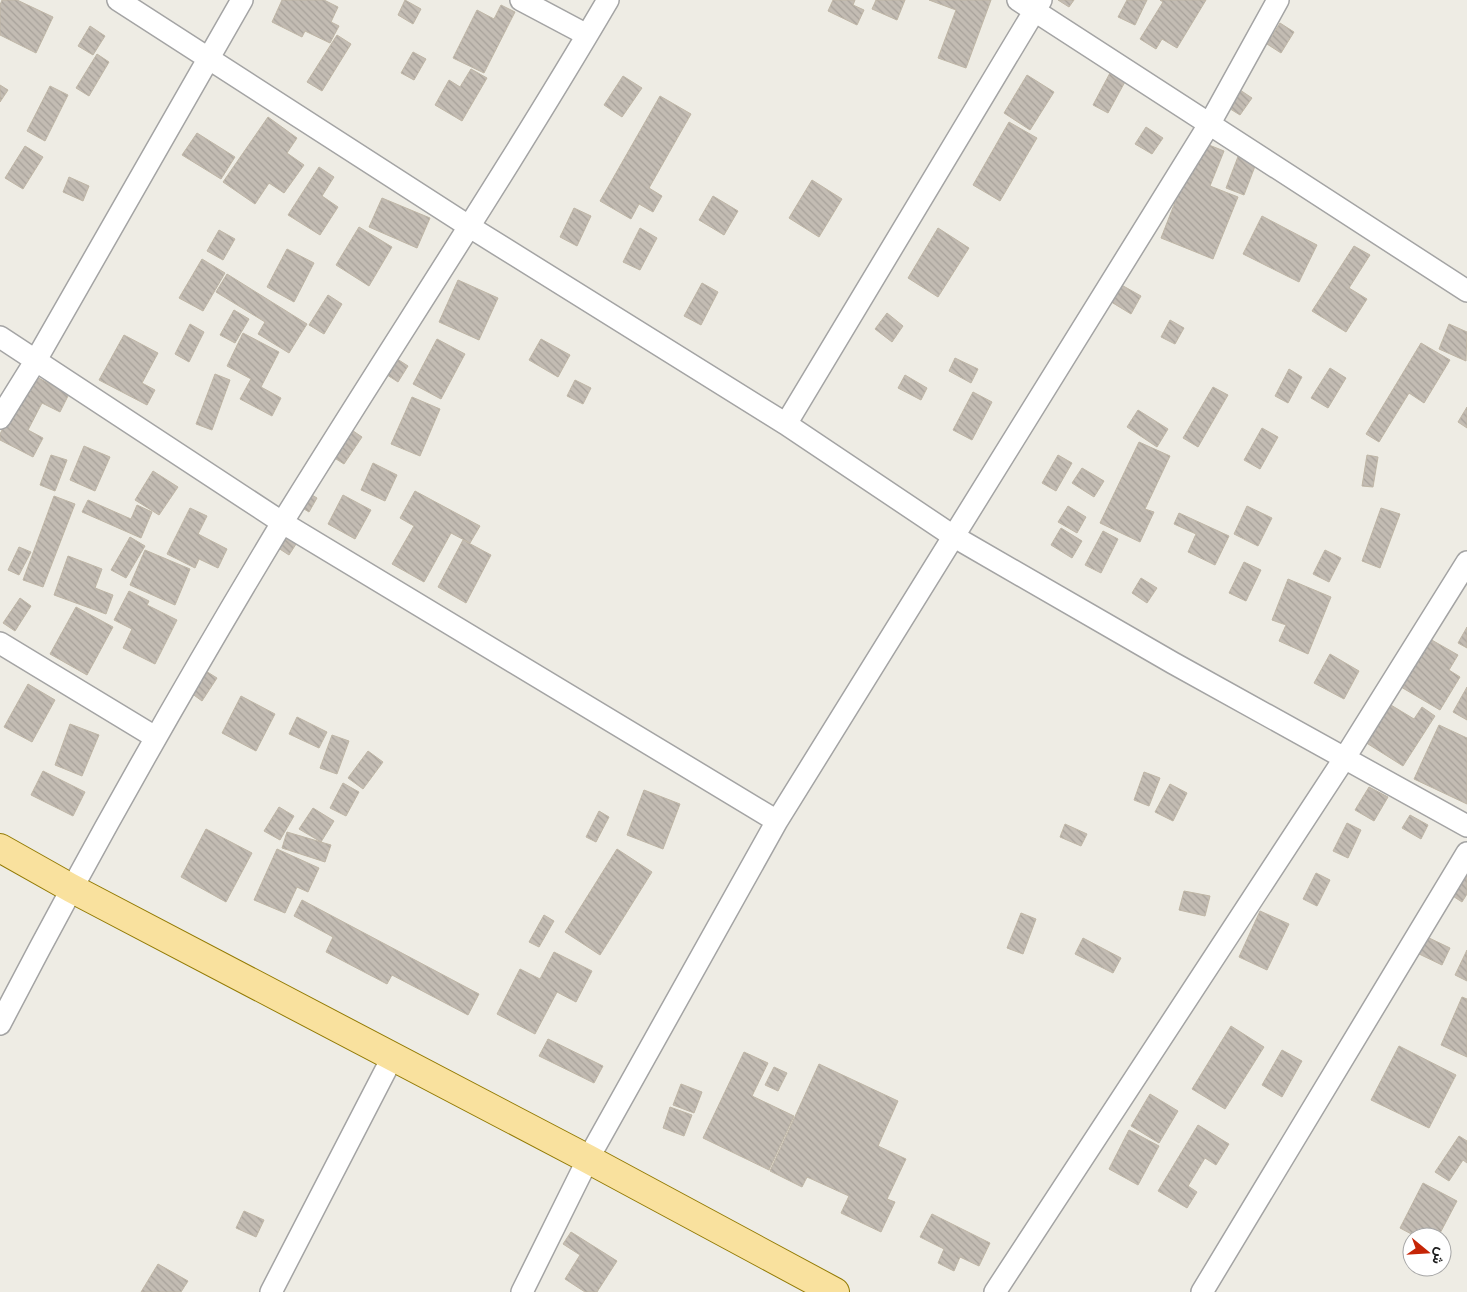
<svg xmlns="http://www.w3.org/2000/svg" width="1467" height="1292" font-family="Cabin,Vazirmatn,sans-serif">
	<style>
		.building { fill: url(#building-back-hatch); stroke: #bfb6a6 }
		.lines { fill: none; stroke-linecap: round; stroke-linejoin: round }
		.street-casing { stroke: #a4a4a4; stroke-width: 24 }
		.primary-casing { stroke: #937b04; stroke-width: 30 }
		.street { stroke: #fff; stroke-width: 21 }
		.primary { stroke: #f9e19e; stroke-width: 28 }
	</style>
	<defs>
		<pattern id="building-back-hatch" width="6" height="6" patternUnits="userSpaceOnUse" patternTransform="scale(1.25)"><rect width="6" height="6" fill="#c3bcb3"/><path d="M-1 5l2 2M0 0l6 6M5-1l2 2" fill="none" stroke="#a7a19a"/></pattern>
	</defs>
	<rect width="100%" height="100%" fill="#eeece4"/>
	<path class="building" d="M2,0h15l36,17 -17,36 -36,-18v-30z
		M282,0h42l14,7 -7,15 8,4 -9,17 -25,-12 -3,6 -30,-15z
		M405,0l16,9 -8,15 -15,-9z
		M833,0h22l-2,5 11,5 -7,15 -29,-14z
		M876,0h29l-8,20 -25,-11z
		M929,0h62l-25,68 -28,-10 18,-48z
		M1058,0h16l-5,7z
		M1127,0h20l-12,25 -17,-8z
		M1160,0h46l-29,48 -15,-9 -6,10 -16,-10 23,-37z
		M501,5l14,7 -31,61 -31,-15 24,-48 17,9z
		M1280,23l14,9 -13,21 -14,-9z
		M90,26l15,10 -12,19 -15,-9z
		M337,35l14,9 -29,47 -15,-9z
		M413,52l13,7 -12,21 -13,-7z
		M97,54l12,8 -20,34 -13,-8z
		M471,69l16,9 -25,43 -27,-16 14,-25 11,7z
		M1111,71l15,9 -18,33 -15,-8z
		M1027,75l27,17 -24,38 -26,-17z
		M623,76l19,12 -20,29 -18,-12z
		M1231,84l21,14 -12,17 -21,-13z
		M0,85l8,5 -8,12z
		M50,86l18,9 -23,46 -18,-10z
		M660,96l31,18 -42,74 13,8 -9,16 -14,-8 -8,15 -31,-18z
		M268,117l29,21 -10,15 17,12 -20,28 -15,-10 -14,21 -32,-22z
		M1009,122l28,16 -37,63 -27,-16z
		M1146,127l17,11 -11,16 -17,-10z
		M197,133l38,24 -14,22 -39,-24z
		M1199,141l25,10 -14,35 28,11 -25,62 -52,-21z
		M25,146l18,11 -20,32 -18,-11z
		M1239,154l18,7 -13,34 -18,-7z
		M319,167l15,10 -12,19 16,11 -18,28 -32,-20z
		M69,177l20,9 -6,15 -20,-9z
		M812,180l30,19 -23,38 -30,-19z
		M713,196l25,15 -14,24 -25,-15z
		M382,198l48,20 -13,30 -48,-21z
		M574,208l17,8 -14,30 -17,-9z
		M1262,216l55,29 -18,37 -56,-28z
		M359,227l33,20 -23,39 -33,-21z
		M640,228l17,10 -17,32 -17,-8z
		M938,228l31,20 -31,49 -30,-19z
		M219,230l16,9 -12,21 -16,-9z
		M1354,246l16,9 -21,33 18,11 -21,33 -34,-21z
		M287,249l27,14 -20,39 -27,-15z
		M202,259l23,14 -22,38 -24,-13z
		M227,274l80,50 -18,29 -31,-19 7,-12 -49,-30z
		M458,280l40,18 -19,42 -40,-18z
		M702,283l16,9 -17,33 -17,-9z
		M1118,283l23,13 -10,18 -23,-14z
		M328,295l14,9 -18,30 -15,-9z
		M234,310l15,9 -14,24 -15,-8z
		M887,313l16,13 -11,16 -17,-13z
		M1170,320l14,8 -9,16 -14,-7z
		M190,324l14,8 -15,30 -14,-8z
		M1449,324l18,8 -1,29 -27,-12z
		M243,333l36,19 -18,35 20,11 -9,18 -32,-17 11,-20 -24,-13z
		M124,335l34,18 -16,30 13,7 -8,15 -48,-25z
		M437,339l28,15 -24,45 -28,-15z
		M541,339l29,16 -12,22 -29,-17z
		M1421,343l29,17 -26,43 -15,-10 -30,49 -13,-8z
		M388,353l20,13 -10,16 -20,-13z
		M955,358l23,11 -7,14 -22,-12z
		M1330,368l16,10 -18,30 -17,-10z
		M1289,369l13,8 -14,26 -13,-7z
		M31,374l38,20 -9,18 -18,-9 -14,27 15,8 -10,19 -33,-17v-6z
		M215,374l15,6 -18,50 -16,-6z
		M905,375l22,13 -6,12 -23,-12z
		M575,380l16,8 -8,16 -16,-8z
		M1213,387l15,8 -30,52 -15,-9z
		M973,392l19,10 -20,38 -19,-10z
		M412,397l28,12 -20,47 -29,-12z
		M1467,407v21l-9,-6z
		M1138,410l30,19 -11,18 -30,-20z
		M343,424l19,13 -18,27 -19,-12z
		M1262,428l16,9 -18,32 -16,-9z
		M1139,442l31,14 -25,53 9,3 -14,30 -40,-19z
		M84,446l26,11 -15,34 -25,-11z
		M51,455l16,5 -12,31 -15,-6z
		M1058,455l14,8 -16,28 -14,-8z
		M1367,455l11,2 -5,30 -11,-1z
		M373,463l24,12 -12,26 -24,-11z
		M1082,468l22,13 -10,16 -22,-14z
		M153,471l25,16 -19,28 -24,-15z
		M302,489l15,9 -8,14 -15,-9z
		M415,491l65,35 -10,17 -19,-10 -27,49 -32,-18 22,-38 -14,-8z
		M343,495l28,15 -16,29 -27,-15z
		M54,496l21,8 -32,83 -20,-7z
		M88,500l43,19 6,-14 15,7 -11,26 -59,-26z
		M1068,506l18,11 -9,16 -19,-11z
		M1247,506l25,12 -14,28 -24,-12z
		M190,508l17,8 -9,18 29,15 -9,19 -19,-9 -4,9 -28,-14z
		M1381,508l19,6 -20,54 -18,-7z
		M1179,513l50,23 -14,29 -27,-13 8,-18 -22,-10z
		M1061,528l21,13 -10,17 -21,-13z
		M280,530l18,11 -9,14 -17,-11z
		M1103,531l15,8 -17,34 -16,-8z
		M130,537l15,9 -19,32 -15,-8z
		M463,540l28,15 -25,48 -28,-16z
		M19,547l12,5 -12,23 -11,-5z
		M145,550l45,19 -15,36 -45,-20z
		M1325,550l16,8 -12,24 -16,-8z
		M68,556l34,13 -7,19 18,7 -7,19 -52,-19z
		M1244,562l17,8 -15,31 -17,-8z
		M1141,578l16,10 -10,15 -15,-10z
		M1288,579l43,18 -23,57 -29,-13 7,-16 -14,-5z
		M129,591l20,10 -2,4 30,15 -22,44 -32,-16 9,-19 -18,-9z
		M20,598l11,8 -16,25 -12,-8z
		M76,607l37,20 -26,48 -37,-21z
		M1467,627v21l-9,-5z
		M1430,639l28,16 -9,15 11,7 -20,33 -39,-23z
		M1330,654l29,17 -15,28 -30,-16z
		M201,668l16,10 -15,23 -15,-11z
		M28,684l27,16 -23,42 -28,-15z
		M1467,687v33l-14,-8z
		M241,696l34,18 -19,37 -34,-18z
		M1381,699l33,20 8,-12 13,9 -32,50 -46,-29z
		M297,717l30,15 -8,16 -30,-14z
		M70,724l29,11 -17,41 -27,-11z
		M1439,725l28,13v66l-53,-25z
		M332,735l17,6 -12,33 -17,-6z
		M368,751l15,11 -20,27 -15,-11z
		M43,771l42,21 -12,24 -42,-21z
		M1144,772l16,6 -11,28 -15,-6z
		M343,783l16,9 -13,24 -16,-8z
		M1170,784l17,9 -14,28 -18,-9z
		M1369,787l19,10 -14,24 -19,-11z
		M644,790l36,14 -17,45 -36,-14z
		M279,807l15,9 -14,24 -16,-9z
		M313,808l21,13 -13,21 -22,-13z
		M599,811l10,6 -13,25 -10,-5z
		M1410,815l18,10 -7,14 -19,-11z
		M1347,823l14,7 -13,28 -15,-7z
		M1065,824l22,10 -6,12 -21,-9z
		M206,829l46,24 -26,49 -45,-25z
		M287,832l44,13 -6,17 -43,-14z
		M277,849l42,19 -11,24 -11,-5 -12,26 -31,-13z
		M617,849l35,23 -52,83 -35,-23z
		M1467,849v45l-5,8 -20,-13z
		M1316,873l14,7 -13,26 -14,-7z
		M1184,891l26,5 -5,20 -26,-6z
		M302,900l177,94 -11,21 -76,-40 -5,9 -61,-32 7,-15 -39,-21z
		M1260,911l29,13 -22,46 -28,-13z
		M1021,913l15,6 -13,35 -16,-6z
		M544,915l10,6 -15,26 -10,-5z
		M1425,936l25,12 -8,17 -25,-12z
		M1083,938l38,20 -8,15 -38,-19z
		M1467,950v31l-12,-6z
		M554,952l38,19 -16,31 -19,-10 -22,42 -38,-20 23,-45 20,10z
		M1462,997l5,2v58l-26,-12z
		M1231,1026l33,21 -39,62 -33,-20z
		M548,1039l55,27 -9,17 -55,-27z
		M1399,1046l57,29 -27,53 -58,-28z
		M1282,1050l20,11 -20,36 -20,-12z
		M744,1052l24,11 -16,33 42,20 -25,54 -66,-32z
		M819,1064l79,37 -20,45 28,13 -19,40 8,3 -14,30 -40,-19 8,-17 -42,-19 -5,10 -32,-16z
		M774,1067l13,6 -9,18 -13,-6z
		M681,1084l21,8 -8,21 -21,-8z
		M1150,1094l28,17 -19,32 -28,-17z
		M670,1107l22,8 -8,21 -21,-8z
		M1198,1125l31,19 -13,21 -11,-7 -17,28 9,6 -10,16 -29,-17z
		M1129,1130l30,16 -21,39 -29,-16z
		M1459,1136l8,5v22l-4,-3 -14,21 -14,-9z
		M1423,1183l34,18 -19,36h-21l-17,-9z
		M244,1211l20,9 -8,17 -20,-9z
		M932,1214l58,29 -11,23 -19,-9 -6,14 -16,-8 6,-14 -24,-12z
		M571,1232l46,29 -20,31h-12l-20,-13 15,-24 -17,-11z
		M158,1264l30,17 -7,11h-40z"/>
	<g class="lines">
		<defs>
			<path id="street" d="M118,0l352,227 316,197 167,112 220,127 294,163
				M521,0l66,35
				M1018,0l449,291
				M0,337l283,186 494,298
				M0,418l36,-58 206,-360
				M786,424l255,-424
				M0,643l155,94
				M0,1024c88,-170 183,-337 282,-501 108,-175 222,-346 326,-523
				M271,1292l122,-236
				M522,1292l66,-133 189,-338 433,-698 68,-123
				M995,1292l349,-533 123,-197
				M1202,1292l265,-439"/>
			<path id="primary" d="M0,848l71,40 517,271 247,133"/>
		</defs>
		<use href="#street" class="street-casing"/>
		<use href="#primary" class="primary-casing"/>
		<use href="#street" class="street"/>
		<use href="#primary" class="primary"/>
	</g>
	<g transform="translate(1427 1252) rotate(108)"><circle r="24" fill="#ffffff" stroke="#a5a5a5"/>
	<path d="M0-4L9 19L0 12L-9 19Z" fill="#c52506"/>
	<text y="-8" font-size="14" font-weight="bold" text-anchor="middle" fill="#1d1d1d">ش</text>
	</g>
</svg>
